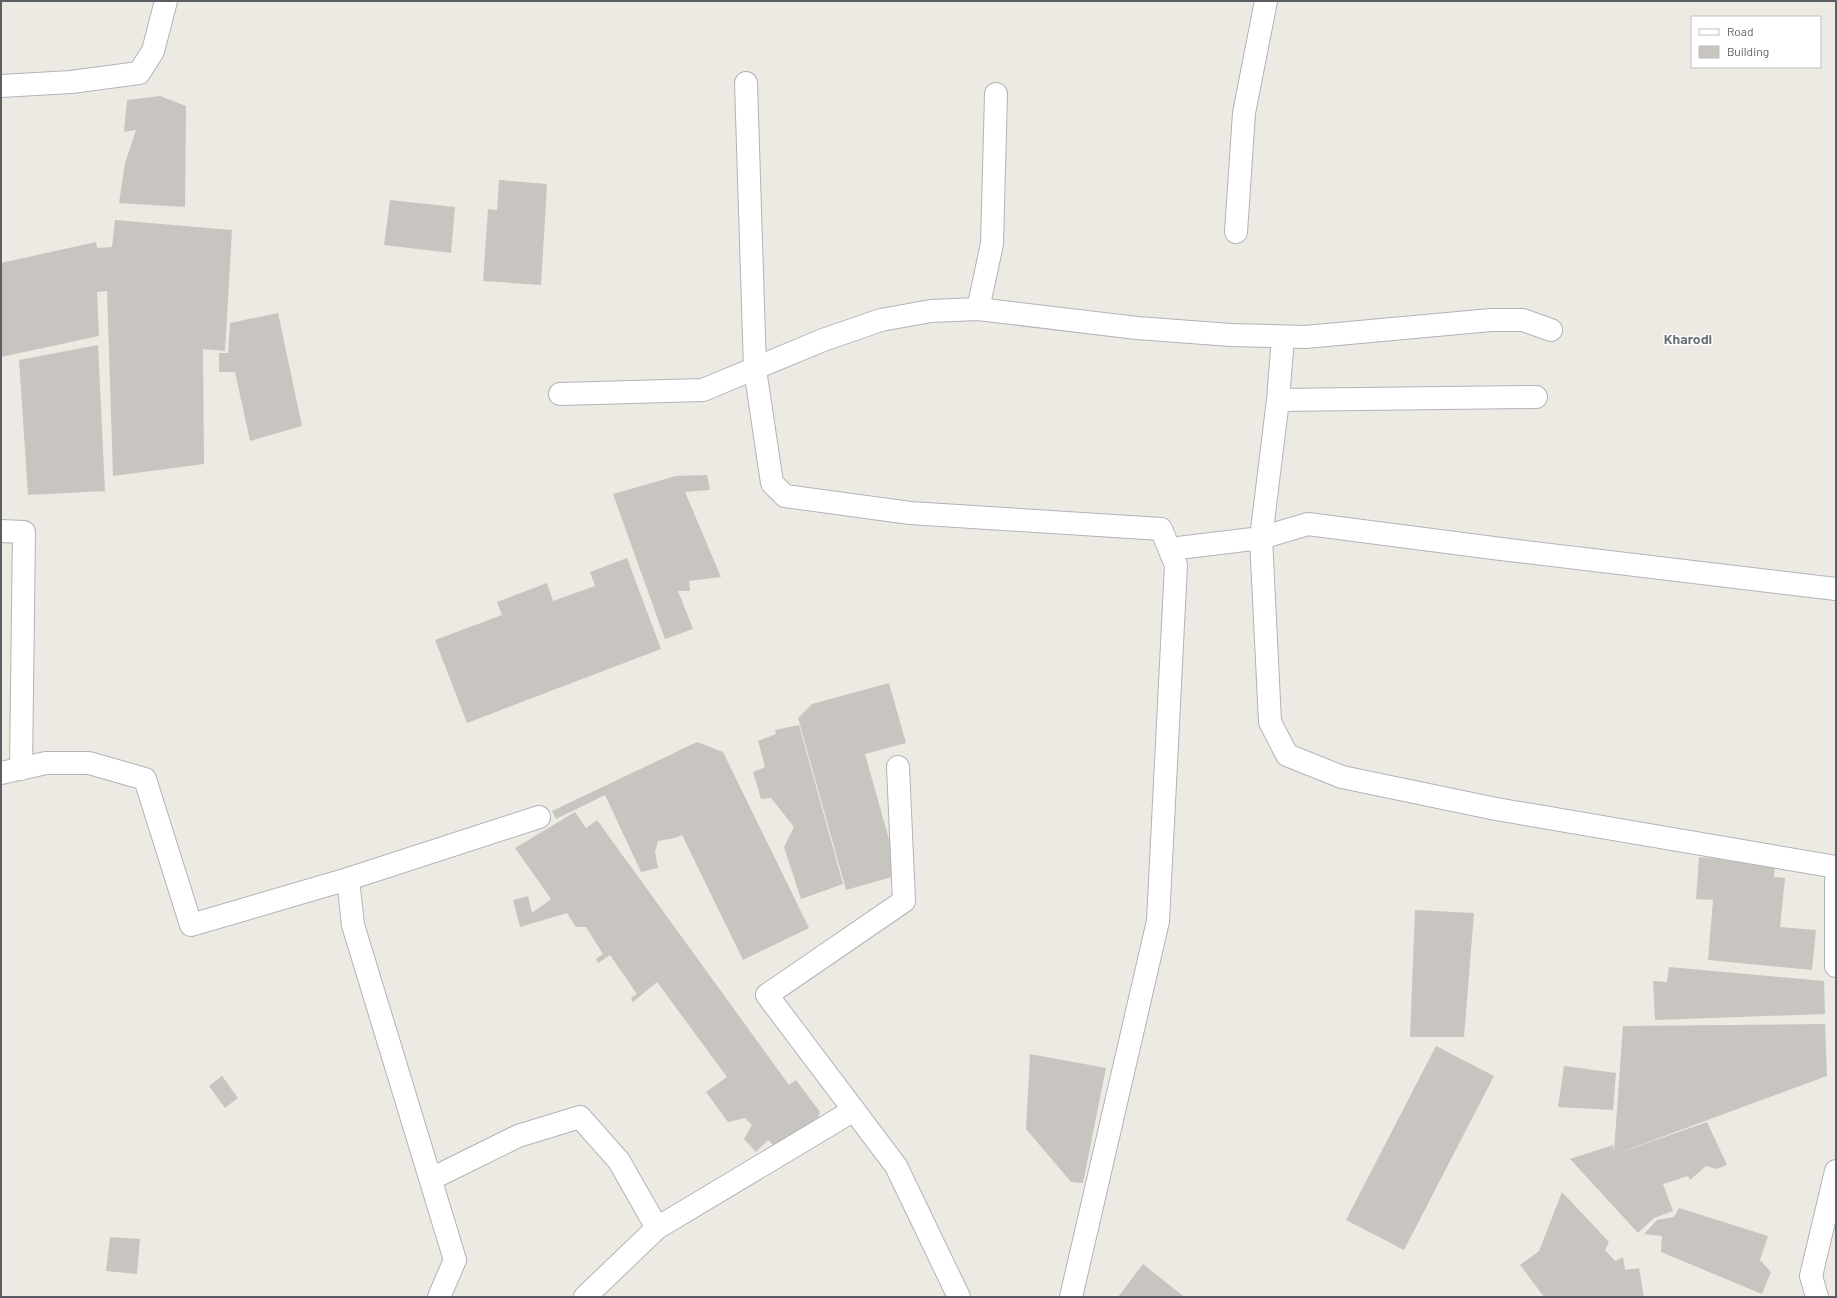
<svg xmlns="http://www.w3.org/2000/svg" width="1837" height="1298" font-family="Barlow,sans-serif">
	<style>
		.building { fill: #c8c5c0 }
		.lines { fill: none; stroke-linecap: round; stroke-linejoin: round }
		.minor-casing { stroke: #b0b4b8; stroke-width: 24 }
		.minor { stroke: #fff; stroke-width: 22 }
		.labels { text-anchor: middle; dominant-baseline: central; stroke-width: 3; stroke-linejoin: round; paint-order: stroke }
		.neighbourhood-label { font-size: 14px; font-weight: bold; fill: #6c7175; stroke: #fff }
	</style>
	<rect width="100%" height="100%" fill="#edeae3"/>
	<path class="building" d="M160,96l26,10 -1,101 -66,-4 6,-40 11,-33 -12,2 3,-32z
		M499,180l48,4 -6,101 -58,-4 5,-72 9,1z
		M390,200l65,7 -4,46 -67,-8z
		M115,220l117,10 -7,121 -22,-2 1,115 -91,12 -6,-185 -10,1 2,44 -98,21v-94l95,-21 1,6 15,-1z
		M278,313l24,113 -52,15 -15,-69h-16v-19h9l2,-30z
		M98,345l7,146 -77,4 -9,-135z
		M707,475l3,15 -25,2 36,85 -32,4 1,10h-12l15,38 -28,10 -52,-145 63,-18z
		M627,558l34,91 -194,74 -32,-83 67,-25 -5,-13 50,-19 6,18 42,-15 -5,-14z
		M889,683l17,60 -41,11 34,121 -53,15 -48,-172 14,-14z
		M799,725l44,159 -42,15 -17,-52 10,-20 -23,-29 -10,1 -8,-27 12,-5 -7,-26 18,-7 -1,-4z
		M697,742l26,10 86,176 -66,32 -61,-125 -7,3 -17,3 -3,11 3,16 -17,4 -36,-77 -49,24 -4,-8z
		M575,812l11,16 11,-8 192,265 7,-5 24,32 -2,7 -38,33 -12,-12 -12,12 -12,-13 8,-14 -7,-7 -17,4 -22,-30 21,-15 -70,-95 -24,20 -2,-4 6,-4 -27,-39 -12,8 -2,-4 7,-5 -17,-27h-10l-9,-14 -47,14 -7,-27 15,-4 4,17 19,-14 -36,-51z
		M1699,857l76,8 -1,12 11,1 -5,49 36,3 -4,40 -104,-10 5,-60 -17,-1z
		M1415,910l59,3 -10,124h-54z
		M1669,967l155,14 1,33 -170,6 -2,-39 14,1z
		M1825,1024l2,52 -214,79 94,-33 20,43 -10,4 -11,-3 -16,14 -2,-4 -25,8 10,27 -19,7 -16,15 -68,-74 43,-14 1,6 9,-125z
		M1436,1046l58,30 -90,174 -58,-30z
		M1030,1054l76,14 -23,115 -12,-1 -45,-53z
		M1564,1066l52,7 -3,37 -55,-3z
		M222,1076l16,22 -13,10 -16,-22z
		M1562,1192l47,50 -4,8 10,11 8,-4 2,13 14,-2 5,29h-100l-24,-32 19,-14z
		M1679,1208l89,28 -8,24 11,12 -9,22 -101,-42 1,-16 -18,-2 13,-14 17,-3z
		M110,1237l30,2 -3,35 -31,-3z
		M1143,1264l35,28 7,5h-67z"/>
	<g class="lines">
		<defs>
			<path id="minor" d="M746,83l9,286 17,114 13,13 125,17 251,16 15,36 -18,356 -87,376
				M1,86l70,-4 68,-9 14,-22 13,-50
				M1236,232l8,-119 22,-112
				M978,309l14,-65 4,-150
				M1283,337l-5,63 -17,138 47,-14 193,25 335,40
				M560,394l143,-4 120,-50 58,-20 50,-9 47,-2 159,19 94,7 74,2 186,-17h32l28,10
				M1278,400l258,-3
				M1,531l23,1 -3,237
				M1170,549l91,-11 9,184 17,33 55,22 154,32 340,58
				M898,767l6,134 -137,94 129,171 63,131
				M1,773l45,-10h43l56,16 46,146 157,-46 5,46 102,335 -16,37
				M348,879l191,-62
				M1836,881v85
				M431,1179l87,-43 62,-19 39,44 38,67
				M585,1297l72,-69 197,-118
				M1817,1297l-6,-21 25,-105"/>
		</defs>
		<use href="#minor" class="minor-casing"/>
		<use href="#minor" class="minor"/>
	</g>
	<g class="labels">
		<g class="neighbourhood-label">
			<text x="1688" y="338">Kharodi</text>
		</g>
	</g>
	<rect width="1837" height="1298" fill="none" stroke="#5b5f63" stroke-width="4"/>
	<rect x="1691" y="16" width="130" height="52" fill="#ffffff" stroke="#bdbfc1"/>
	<rect x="1699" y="29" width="20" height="6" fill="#ffffff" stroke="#bdbfc1"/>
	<text x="1727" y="36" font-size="12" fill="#5b5f63">Road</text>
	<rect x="1699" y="46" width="20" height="12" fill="#c8c5c0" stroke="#bdbfc1"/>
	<text x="1727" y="56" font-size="12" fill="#5b5f63">Building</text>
</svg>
